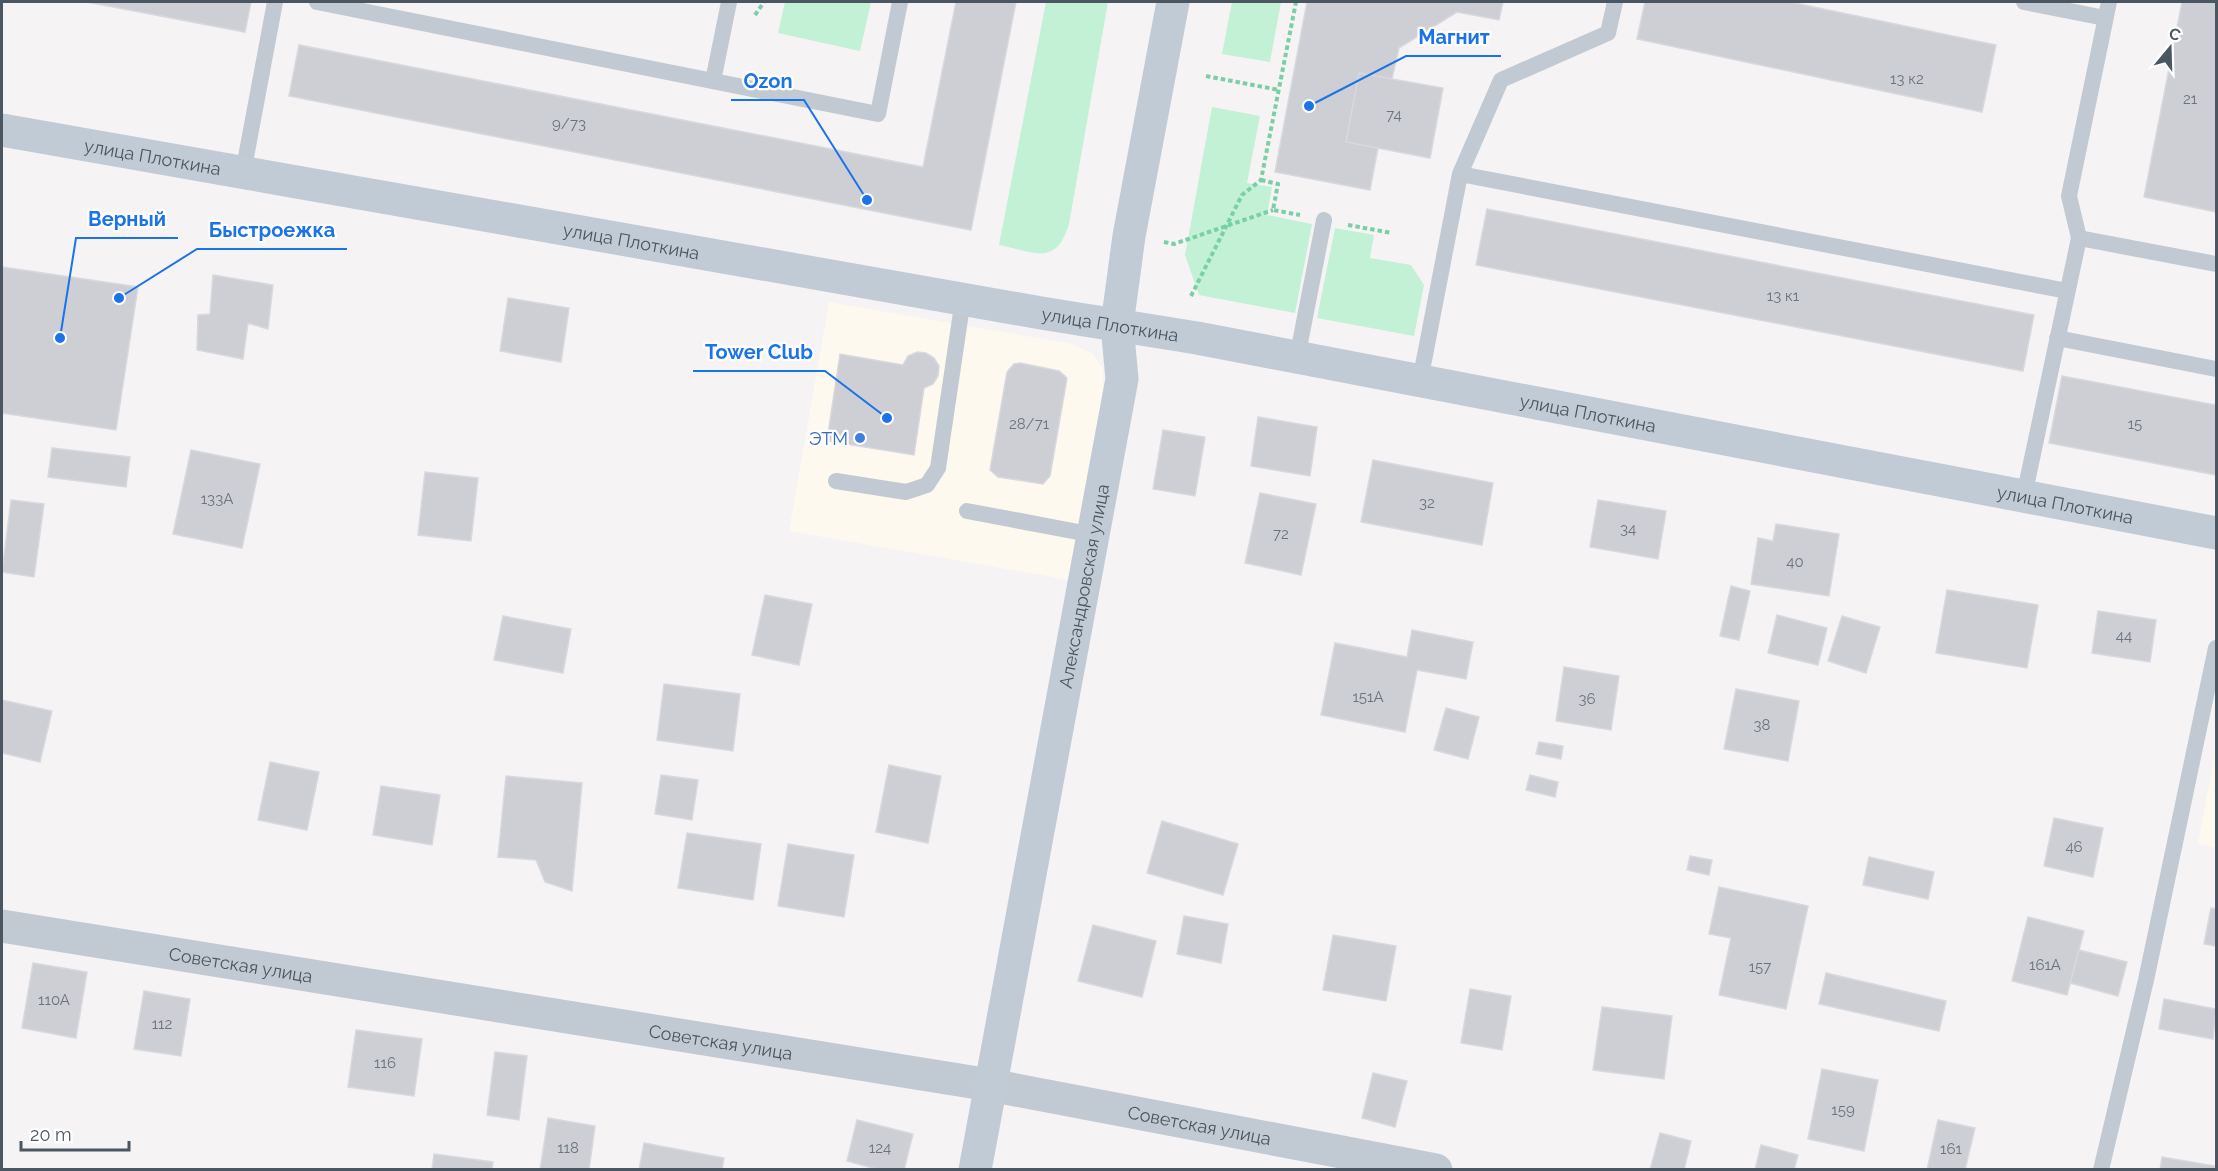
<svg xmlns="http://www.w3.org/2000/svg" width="2218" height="1171" font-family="Raleway,sans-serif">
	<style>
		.commercial { fill: #fdf9ef }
		.green { fill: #c3f1d5 }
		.building { fill: #cdcfd5; stroke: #d7d9de; stroke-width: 1.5 }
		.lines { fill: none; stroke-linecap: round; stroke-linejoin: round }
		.path { stroke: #7ad0a6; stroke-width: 4; stroke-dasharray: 4.5 3; stroke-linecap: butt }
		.lane { stroke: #c1cad2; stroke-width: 16 }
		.street { stroke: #c1cad2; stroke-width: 33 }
		.secondary { stroke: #c1cbd6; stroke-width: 33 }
		.shop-dot { fill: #3f7fe0; stroke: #fff; stroke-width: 2 }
		.labels { text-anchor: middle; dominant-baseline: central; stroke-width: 4.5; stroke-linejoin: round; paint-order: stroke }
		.number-label { font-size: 15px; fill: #6b747e }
		.street-label { font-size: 18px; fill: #4a5661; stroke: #fff }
		.shop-label { font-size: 18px; fill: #366cbe; stroke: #fff; text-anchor: end }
		.leader { fill: none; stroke: #1a73e8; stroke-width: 2 }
		.callout-dot { fill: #1a73e8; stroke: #fff; stroke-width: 2 }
		.callout-label { font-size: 20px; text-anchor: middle; font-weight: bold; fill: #1a73e8; stroke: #fff; stroke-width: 4.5; stroke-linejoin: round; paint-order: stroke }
	</style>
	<rect width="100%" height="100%" fill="#f5f3f3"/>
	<path class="commercial" d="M829,302l243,42 20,9 11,16v22l-33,189 -281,-49z
		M2216,746v102l-18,-4z"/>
	<path class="green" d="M785,2h86l-11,49 -82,-18z
		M1046,2h62l-39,222c-13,43 -34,28 -70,21z
		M1232,2h49l-11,60 -48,-8z
		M1212,107l48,9 -13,67 25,4 -5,28 45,9 -17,89 -96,-18 -14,-40z
		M1335,228l39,7 -4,23 41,7 13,20 -10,51 -97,-18z"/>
	<path class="building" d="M87,2h164l-6,30z
		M956,2h60l-45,228 -682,-134 10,-51 624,122z
		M1307,2h196l-4,18 -42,-8 -58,36 -7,31 -33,-6 -13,69 32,6 -8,42 -95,-18z
		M1645,2h145l206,43 -14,67 -345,-73z
		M2182,2h34v210l-72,-15z
		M1359,73l84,15 -13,70 -84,-16z
		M1487,209l547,106 -11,56 -547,-106z
		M2,267l136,20 -22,143 -114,-17z
		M213,275l60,10 -5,44 -20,-6 -5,36 -46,-9 1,-35 12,-1z
		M508,298l61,10 -8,54 -61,-11z
		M917,352l9,1 8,5 5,8 -1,10 -5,8 -9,4 -10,67 -87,-14 13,-87 63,11 5,-9z
		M1020,363l39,8 8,7 -17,98 -7,8 -45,-7 -8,-7 17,-98 7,-8z
		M2062,376l154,29v70l-167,-32z
		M1258,417l59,10 -7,49 -59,-10z
		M1163,430l42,7 -10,59 -42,-7z
		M52,448l78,9 -4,30 -78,-10z
		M191,450l69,14 -18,84 -69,-14z
		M1373,460l120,23 -11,62 -121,-23z
		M425,472l53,6 -7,63 -53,-6z
		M1260,493l56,11 -15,71 -56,-12z
		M11,500l33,4 -10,73 -32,-5z
		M1598,500l68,11 -8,48 -68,-12z
		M1776,524l63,10 -10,62 -78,-12 7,-46 15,3z
		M1731,586l19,5 -11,49 -19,-4z
		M1947,590l91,15 -11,63 -91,-15z
		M765,595l47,9 -13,61 -47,-10z
		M2098,611l58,9 -6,42 -58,-9z
		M1777,615l50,13 -9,37 -50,-12z
		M503,616l68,13 -8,44 -69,-13z
		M1842,616l38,11 -14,46 -38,-12z
		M1412,630l61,12 -7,37 -49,-9 -12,62 -84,-17 14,-72 72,14z
		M1564,667l55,9 -8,54 -55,-9z
		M664,684l76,10 -7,57 -76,-11z
		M1736,689l63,12 -11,60 -64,-12z
		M2,700l50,11 -12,51 -38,-9z
		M1446,708l33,9 -11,42 -34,-9z
		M1539,742l24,4 -2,13 -25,-5z
		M270,762l49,10 -12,58 -49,-10z
		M889,765l52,11 -13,67 -52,-11z
		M661,775l37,5 -6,40 -37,-6z
		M1530,775l28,7 -3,15 -29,-7z
		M506,776l76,7 -10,108 -27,-9 -9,-22 -38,-3z
		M381,786l59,9 -8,50 -59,-10z
		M2054,818l49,10 -10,49 -49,-11z
		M1162,821l76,23 -15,51 -76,-22z
		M687,833l74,11 -8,56 -75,-12z
		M788,844l66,11 -10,62 -66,-11z
		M1690,856l22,4 -3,15 -22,-5z
		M1869,857l65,15 -6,27 -65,-14z
		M1719,887l89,19 -22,103 -67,-14 12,-57 -22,-4z
		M2211,908l5,1v37l-12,-2z
		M1184,916l44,8 -7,39 -44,-9z
		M2028,917l56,14 -17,64 -55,-14z
		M1093,925l63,16 -14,56 -64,-16z
		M1333,935l63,11 -10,55 -63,-11z
		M2079,950l48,12 -9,34 -48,-13z
		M33,963l54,9 -11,66 -54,-10z
		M1826,973l120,28 -7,30 -120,-27z
		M1470,989l41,7 -9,54 -41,-7z
		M144,991l46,8 -9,57 -47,-7z
		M2164,999l52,10 -3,30 -54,-10z
		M1602,1007l70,9 -8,63 -71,-9z
		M356,1030l66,9 -8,57 -66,-9z
		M495,1052l32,4 -8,64 -32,-5z
		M1822,1069l56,11 -14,71 -56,-12z
		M1373,1073l34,8 -12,46 -33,-9z
		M548,1118l47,8 -6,44h-49z
		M857,1120l56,14 -9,36h-24l-33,-9z
		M1938,1120l37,8 -10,42h-38z
		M1660,1133l31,8 -7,29h-34z
		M644,1143l80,15 -2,12h-83z
		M1761,1145l37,10 -4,15h-39z
		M434,1154l59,8 -1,8h-60z
		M2162,1157l53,9 -1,4h-54z"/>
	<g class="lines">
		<path class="path" d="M755,15l9,-13
			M1206,76l73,14
			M1261,180l17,4 -5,26 27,5
			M1348,225l44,8
			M1164,242l10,2 99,-34
			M1191,296l51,-101 19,-15 35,-178"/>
		<path class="lane" d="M317,2l561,112 22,-112
			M2024,2l81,16
			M713,81l16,-79
			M243,173l32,-171
			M1460,174l607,117
			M2079,238l137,26
			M2057,338l159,31
			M1297,358l27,-138
			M1420,381l40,-207 41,-94 107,-47 7,-31
			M836,481l70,11 21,-7 11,-17 25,-169
			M2024,496l55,-258 -10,-42 40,-194
			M967,511l127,24
			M2101,1170l45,-190 70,-332"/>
		<path class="street" id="s1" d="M2,926l988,159 446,85"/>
		<g class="secondary">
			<path id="s2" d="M2,130l1039,183 156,25 1019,195"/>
			<path id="s3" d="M975,1170l147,-791 -5,-54 12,-89 44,-234"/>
		</g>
	</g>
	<circle class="shop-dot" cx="860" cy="438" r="6"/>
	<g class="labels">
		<g class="number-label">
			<text x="1907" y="79">13 к2</text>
			<text x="2190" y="99">21</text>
			<text x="1394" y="115">74</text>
			<text x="569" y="124">9/73</text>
			<text x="1783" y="296">13 к1</text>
			<text x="1029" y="424">28/71</text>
			<text x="2135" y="424">15</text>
			<text x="217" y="499">133А</text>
			<text x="1427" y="503">32</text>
			<text x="1628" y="529">34</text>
			<text x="1281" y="534">72</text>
			<text x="1795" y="562">40</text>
			<text x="2124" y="636">44</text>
			<text x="1368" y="697">151А</text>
			<text x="1587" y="699">36</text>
			<text x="1762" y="725">38</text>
			<text x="2074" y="847">46</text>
			<text x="2045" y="965">161А</text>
			<text x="1760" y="967">157</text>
			<text x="54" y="1000">110А</text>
			<text x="162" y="1024">112</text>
			<text x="385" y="1063">116</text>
			<text x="1843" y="1110">159</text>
			<text x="568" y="1148">118</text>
			<text x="880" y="1148">124</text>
			<text x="1951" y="1149">161</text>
		</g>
		<g class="street-label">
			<text stroke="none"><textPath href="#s2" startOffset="153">улица Плоткина</textPath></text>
			<text stroke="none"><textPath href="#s2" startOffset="639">улица Плоткина</textPath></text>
			<text stroke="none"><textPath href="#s2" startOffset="1125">улица Плоткина</textPath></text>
			<text stroke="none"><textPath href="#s2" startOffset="1611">улица Плоткина</textPath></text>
			<text stroke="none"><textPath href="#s2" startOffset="2097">улица Плоткина</textPath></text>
			<text stroke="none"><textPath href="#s3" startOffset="594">Александровская улица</textPath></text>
			<text stroke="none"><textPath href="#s1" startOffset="242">Советская улица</textPath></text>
			<text stroke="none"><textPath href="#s1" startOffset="728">Советская улица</textPath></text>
			<text stroke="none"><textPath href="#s1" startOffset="1214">Советская улица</textPath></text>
		</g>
		<g class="shop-label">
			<text x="848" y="438">ЭТМ</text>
		</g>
	</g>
	<path class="leader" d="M1309 106L1406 56H1501M867 200L804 100H731M60 338L76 238H178M119 298L197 249H347M887 418L825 371H693"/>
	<g class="callout-dot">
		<circle cx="1309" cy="106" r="6"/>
		<circle cx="867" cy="200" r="6"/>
		<circle cx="60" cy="338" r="6"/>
		<circle cx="119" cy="298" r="6"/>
		<circle cx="887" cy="418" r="6"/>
	</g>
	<g class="callout-label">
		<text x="1454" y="44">Магнит</text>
		<text x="768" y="88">Ozon</text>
		<text x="127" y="226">Верный</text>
		<text x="272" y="237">Быстроежка</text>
		<text x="759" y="359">Tower Club</text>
	</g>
	<rect width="2218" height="1171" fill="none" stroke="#4a5661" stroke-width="6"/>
	<g transform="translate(2170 48) rotate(19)" stroke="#ffffff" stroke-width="4.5" paint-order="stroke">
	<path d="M0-4.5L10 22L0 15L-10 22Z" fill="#4a5661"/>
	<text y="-9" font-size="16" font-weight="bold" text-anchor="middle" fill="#4a5661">С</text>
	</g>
	<path d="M21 1141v9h108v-9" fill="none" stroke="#4a5661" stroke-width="3"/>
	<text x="30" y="1141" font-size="18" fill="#4a5661" stroke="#ffffff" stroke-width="4.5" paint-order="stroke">20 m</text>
</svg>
